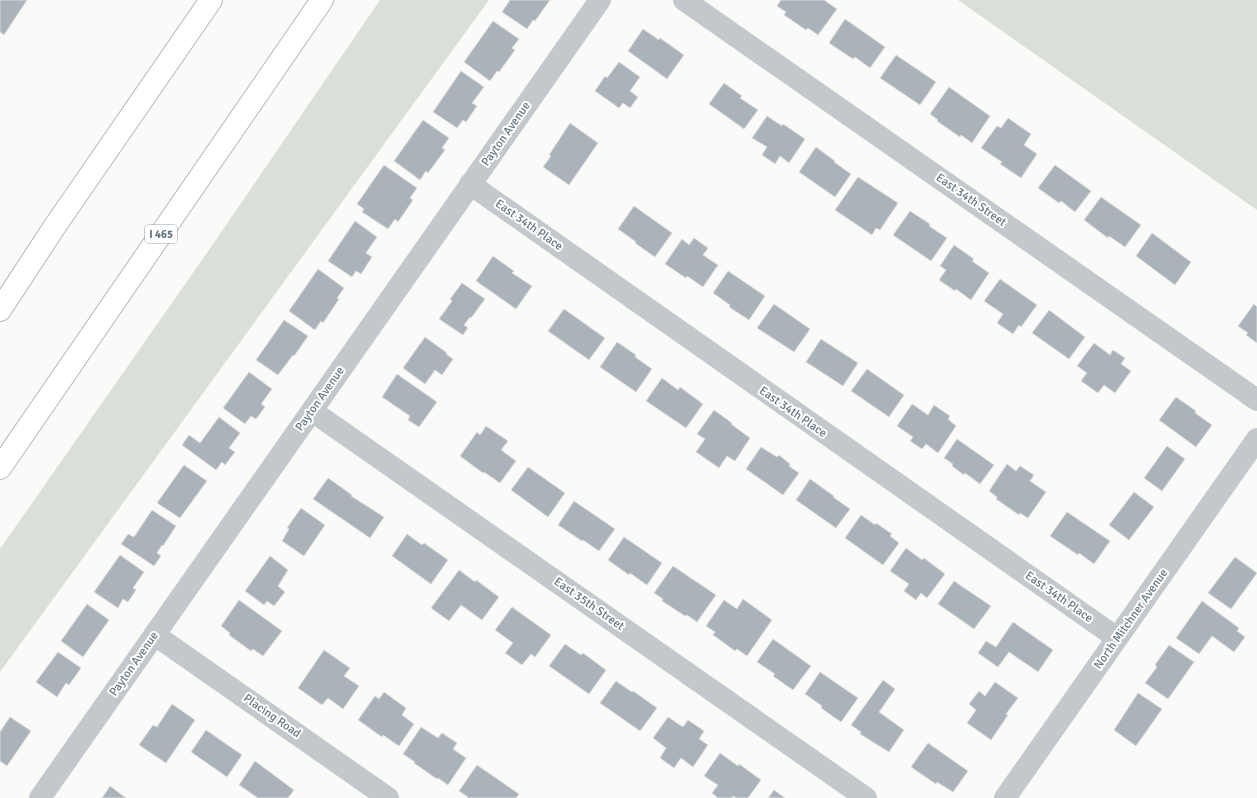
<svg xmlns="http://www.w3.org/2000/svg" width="1257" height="798" font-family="Signika,sans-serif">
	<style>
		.green { fill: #dadfd7 }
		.building { fill: #aab3b9; stroke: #dcdcda }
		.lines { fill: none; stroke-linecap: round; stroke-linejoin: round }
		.motorway-casing { stroke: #b4b9bd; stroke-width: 24 }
		.minor { stroke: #c3c8cc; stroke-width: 22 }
		.motorway { stroke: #fff; stroke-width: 22 }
		.labels { text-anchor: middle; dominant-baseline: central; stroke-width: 4; stroke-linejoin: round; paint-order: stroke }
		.shield { fill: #fff; stroke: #939fa8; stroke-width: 1 }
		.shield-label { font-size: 11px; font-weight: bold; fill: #657683 }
		.street-label { font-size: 12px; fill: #657683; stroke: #fff }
	</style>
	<rect width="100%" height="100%" fill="#fafaf8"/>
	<path class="green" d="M380,0h109l-489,672v-123l211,-302z
		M958,0h299v210z"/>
	<path class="building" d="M0,0h27l-23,35 -4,-3z
		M510,0h40l-15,21 -2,-1 -6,9 -25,-17z
		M781,0h43l13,9 -19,26 -10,-7 -2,2 -22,-15 2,-3 -9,-6z
		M845,19l40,28 -15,21 -15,-11 -2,2 -24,-16z
		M493,21l26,18 -7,9 3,2 -16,22 -2,-1 -7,10 -26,-19z
		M643,29l16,11 1,-2 24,17 -17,24 -39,-28z
		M896,55l40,27 -16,23 -40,-27z
		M619,62l21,15 -10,14 8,6 -8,11 -7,-5 -4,5 -24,-17 10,-15 2,2z
		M461,71l23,16 -12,16 5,3 -11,16 -3,-2 -6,8 -24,-16z
		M724,83l18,13 -2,2 18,12 -14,19 -35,-25z
		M949,87l41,29 -18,27 -11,-8 -1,2 -23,-16 1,-1 -8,-6z
		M767,116l15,10 1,-2 22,15 -16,24 -9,-7 -5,8 -13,-9 5,-8 -15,-9z
		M1008,118l23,16 -7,11 13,9 -16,24 -21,-14 2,-2 -21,-14 16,-22 4,2z
		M423,120l26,18 -7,10 3,2 -17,23 -2,-2 -6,9 -26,-19z
		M570,123l28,20 -29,42 -26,-18 8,-11 -2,-1z
		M816,147l19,14 -1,1 17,12 -16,23 -36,-25z
		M384,165l33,23 -7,10 3,2 -15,22 -3,-3 -7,10 -26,-17 2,-3 -7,-5z
		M1055,165l36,26 -16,21 -14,-11 -2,2 -21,-15z
		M858,177l40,26 -18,27 -4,-2 -4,7 -37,-25z
		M1101,197l40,28 -16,22 -16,-11 -1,2 -24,-18z
		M634,206l38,27 -17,24 -20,-14 1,-1 -18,-13z
		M910,211l20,13 -1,2 18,12 -16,23 -38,-26z
		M355,221l22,16 -11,16 6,4 -11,17 -5,-3 -4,6 -24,-16z
		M1152,233l39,29 -16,23 -39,-29z
		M694,238l14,10 -5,7 15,10 -15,22 -16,-11 -1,2 -21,-14 17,-25 7,6z
		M954,245l20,14 -2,2 17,12 -18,27 -15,-11 -1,2 -16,-11 7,-10 -6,-4z
		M493,256l21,15 -2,2 20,13 -16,23 -40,-28z
		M318,269l26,19 -7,10 2,1 -16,24 -2,-2 -6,9 -26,-19z
		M728,271l37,25 -16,24 -20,-13 1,-2 -17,-12z
		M1000,279l37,26 -16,22 -2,-2 -6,9 -16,-11 6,-9 -19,-13z
		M462,283l23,16 -14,19 -1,-1 -6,8 4,3 -5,7 -24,-16 13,-18 -2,-2z
		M774,304l36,25 -16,23 -37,-24z
		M1254,304l3,3v36l-11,-8 2,-2 -10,-7z
		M564,309l41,29 -16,22 -41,-29z
		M1049,310l36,27 -16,22 -37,-26z
		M284,320l24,16 -14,20 -1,-1 -15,20 -22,-15z
		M425,337l22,16 -1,1 7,5 -11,16 -7,-5 -10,14 -22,-16z
		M821,339l37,24 -15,23 -37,-24z
		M617,342l19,13 -1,2 17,12 -16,23 -36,-25z
		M1094,343l16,12 3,-5 12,8 -4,6 10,7 -16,22 -11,-8 -6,8 -17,-12 6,-8 -10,-7z
		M867,369l37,26 -15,22 -38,-26z
		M249,372l23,17 -11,15 4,3 -9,12 -5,-3 -6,8 -22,-16z
		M397,374l40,28 -18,25 -11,-7 2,-4 -28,-19z
		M662,378l16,12 2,-3 23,17 -17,24 -40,-27z
		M1176,397l20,14 -1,2 17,12 -16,22 -37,-27z
		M912,404l16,11 6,-10 16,11 -2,3 8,7 -18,27 -12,-9 -4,5 -12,-8 3,-4 -16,-11z
		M714,410l18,13 -1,1 19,14 -15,23 -8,-5 -8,12 -23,-16 9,-13 -8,-5z
		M219,417l21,16 -11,15 6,4 -10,13 -3,-3 -6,8 -34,-25 7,-10 11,8z
		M486,426l22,15 -7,9 15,11 -16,22 -16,-11 -1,1 -23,-17 17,-24 3,3z
		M957,439l37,26 -14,19 -15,-11 -1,2 -12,-9 1,-2 -9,-6z
		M1167,446l18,13 -23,32 -18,-13z
		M761,447l16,10 2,-2 11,9 -1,2 10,7 -16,22 -37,-26z
		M1007,464l9,7 4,-5 14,9 -4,6 16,11 -18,26 -8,-5 -1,2 -23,-16 1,-2 -8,-6z
		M184,465l23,16 -27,37 -23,-15z
		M528,467l37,26 -17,24 -37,-27z
		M328,478l24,17 -1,1 33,21 -14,21 -57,-39z
		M810,479l24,17 -1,1 17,12 -14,19 -40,-28z
		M1134,492l20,15 -25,33 -20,-15z
		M574,501l41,28 -16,22 -16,-11 -1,1 -24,-16z
		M301,508l24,17 -21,31 -22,-15 7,-12 -2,-1z
		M152,510l24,16 -13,20 -1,-1 -5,8 4,3 -7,10 -33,-22 7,-10 6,3z
		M1067,512l43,29 -16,23 -15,-11 -1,2 -28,-19z
		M861,515l14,10 1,-2 16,11 -2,2 9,7 -16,22 -38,-27z
		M407,534l15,11 2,-2 24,17 -17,24 -39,-28z
		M624,537l38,26 -15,22 -17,-12 -1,2 -21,-15z
		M906,548l16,12 2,-2 21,16 -18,24 -6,-5 -5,7 -12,-9 5,-7 -19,-13z
		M120,555l24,17 -11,16 3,2 -8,12 -5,-3 -5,9 -24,-16z
		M270,556l18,14 -10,16 7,6 -11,14 -7,-5 -3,4 -19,-14z
		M1235,557l22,16 -26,36 -23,-16z
		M673,566l43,29 -19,27 -10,-7 -2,1 -23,-15 1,-2 -9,-6z
		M459,570l16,12 1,-2 23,17 -17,23 -21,-15 -12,16 -18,-13z
		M954,581l37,25 -17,23 -36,-25z
		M743,599l29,21 -25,36 -10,-7 -2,2 -22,-16 2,-3 -9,-6 18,-26 13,9z
		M239,600l43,31 -19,25 -10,-7 -2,2 -22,-16 1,-2 -9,-7z
		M1202,601l37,27 -2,3 8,6 -11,15 -22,-16 -13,18 -23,-16z
		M87,604l22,16 -26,37 -22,-16z
		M512,607l39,28 -16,22 -4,-3 -9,11 -17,-12 8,-10 -18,-13z
		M1013,622l40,28 -15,22 -29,-20 -11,15 -20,-14 8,-12 10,6z
		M773,639l38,27 -18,24 -20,-14 2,-2 -18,-12z
		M565,644l16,11 2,-2 23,17 -17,24 -40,-28z
		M1169,645l25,17 -26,37 -23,-16 12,-16 -2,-2z
		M324,650l26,18 -6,8 15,10 -16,23 -15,-11 -6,7 -24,-17z
		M58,652l23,16 -12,17 -3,-2 -9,14 -21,-15z
		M820,672l38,26 -17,24 -20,-14 1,-2 -17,-12z
		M883,680l12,9 -16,23 25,18 -15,22 -29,-18 1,-2 -10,-7z
		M616,681l16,11 1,-1 24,17 -17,23 -40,-28z
		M995,682l23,16 -12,16 2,1 -17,25 -24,-17 9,-13 -7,-6 10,-13 6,5z
		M384,692l22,16 -4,7 12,9 -15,22 -16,-11 -1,2 -24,-17 17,-24 4,3z
		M1138,693l24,16 -26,37 -22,-16z
		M172,704l23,16 -29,43 -27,-18 14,-20 4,2z
		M10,717l21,14 -24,35 -7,-5v-29z
		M668,717l15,10 5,-7 16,11 -5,8 9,6 -15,22 -12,-9 -7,10 -14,-10 6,-10 -13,-10z
		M421,727l17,11 4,-5 15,10 -4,6 13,9 -18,27 -10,-7 -1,1 -23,-16 1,-1 -12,-8z
		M206,730l36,25 -15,22 -36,-25z
		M928,743l40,28 -15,21 -16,-10 -1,2 -25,-17z
		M720,753l18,13 1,-2 22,16 -13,18h-12l-3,-2 -1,2h-14l-6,-5 6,-8 -14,-9z
		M255,761l39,29 -6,8h-30l-19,-13z
		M477,765l42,29 -3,4h-49l1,-1 -9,-6z
		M110,786l16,12h-24z
		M774,790l11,8h-17z"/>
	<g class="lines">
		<defs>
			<path id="motorway" d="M0,310l55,-84 156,-226
				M0,468l322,-468"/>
		</defs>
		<use href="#motorway" class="motorway-casing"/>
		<path class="minor" d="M684,0l573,400
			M470,184l647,454
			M312,411l554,387
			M155,635l233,163
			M40,798l560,-798
			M1005,798l252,-359"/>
		<use href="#motorway" class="motorway"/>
	</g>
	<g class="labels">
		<rect class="shield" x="145" y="225" width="32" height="18" rx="3"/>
		<g class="shield-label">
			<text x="161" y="234">I 465</text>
		</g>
		<g class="street-label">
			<text transform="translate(506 134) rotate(-55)">Payton Avenue</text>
			<text transform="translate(971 200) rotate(35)">East 34th Street</text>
			<text transform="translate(529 225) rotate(35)">East 34th Place</text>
			<text transform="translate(320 399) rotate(-55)">Payton Avenue</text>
			<text transform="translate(793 412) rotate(35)">East 34th Place</text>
			<text transform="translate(1059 597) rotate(35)">East 34th Place</text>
			<text transform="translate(589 604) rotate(35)">East 35th Street</text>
			<text transform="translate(1131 619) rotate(-55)">North Mitchner Avenue</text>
			<text transform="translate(134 664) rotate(-55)">Payton Avenue</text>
			<text transform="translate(272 716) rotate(35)">Placing Road</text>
		</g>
	</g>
</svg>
